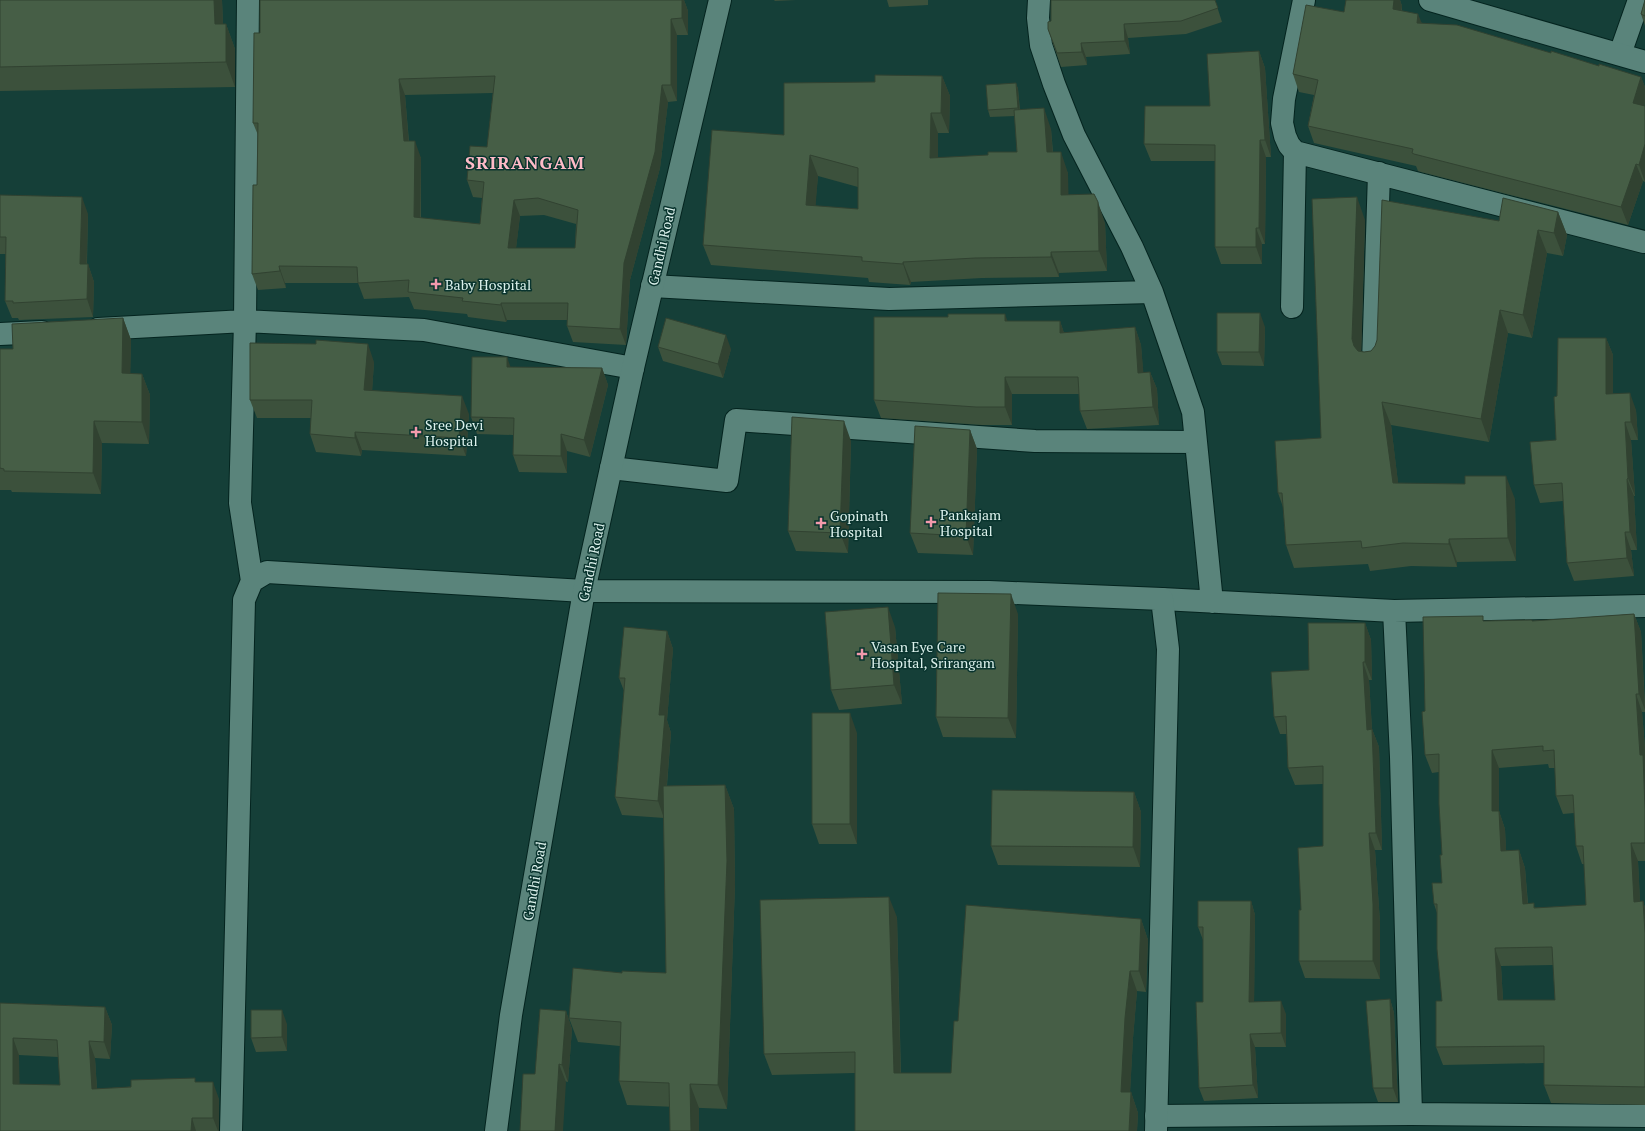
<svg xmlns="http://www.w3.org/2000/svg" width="1645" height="1131" font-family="'PT Serif',serif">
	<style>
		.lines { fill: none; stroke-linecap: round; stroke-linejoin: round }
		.minor-casing { stroke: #04241f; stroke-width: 24 }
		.tertiary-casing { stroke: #04241f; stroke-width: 24 }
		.secondary-casing { stroke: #04241f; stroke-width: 24 }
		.minor { stroke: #5a847b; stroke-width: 22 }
		.tertiary { stroke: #5a847b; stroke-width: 22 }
		.secondary { stroke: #5a847b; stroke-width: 22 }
		.wall { fill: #3c513c; fill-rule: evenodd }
		.shaded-wall { fill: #314231 }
		.building { fill: #465e46; stroke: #314231; fill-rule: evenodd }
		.poi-dot { fill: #f39aac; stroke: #09342e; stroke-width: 1.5 }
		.labels { text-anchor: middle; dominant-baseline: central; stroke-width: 3; stroke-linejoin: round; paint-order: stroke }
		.street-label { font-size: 14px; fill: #dcf1ec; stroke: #09342e }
		.poi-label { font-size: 14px; fill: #dcf1ec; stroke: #09342e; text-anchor: start }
		.district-label { font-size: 18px; font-weight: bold; letter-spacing: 1px; fill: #ffbbc7; stroke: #09342e }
	</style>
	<rect width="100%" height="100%" fill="#153f38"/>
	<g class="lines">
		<defs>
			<path id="minor" d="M248,0l-3,321 -5,182 12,78
				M1039,0l-1,18 3,27 13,39 20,51 58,112 20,45 41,120 19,190
				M1304,0l-20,99 -2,24 3,13 4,9 6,7 349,90
				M1620,54l19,-54
				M652,286l237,13 263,-7
				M1292,307l3,-155
				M98,329l147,-8 179,9 209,38
				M0,334l42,-2
				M1373,363l6,-190
				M611,468l116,13 9,-61 299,21 160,1
				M1162,599l232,12 251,-5
				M1394,611l7,146 10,357
				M1156,1116l255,-2 234,2
				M231,1131l13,-531 8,-19 15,-9 317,19"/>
			<path id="tertiary" d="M1430,0l215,62
				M496,1131l15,-116 73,-424"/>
			<path id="secondary" d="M720,0l-87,368 -49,223 405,1 173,7 6,50 -12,482"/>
		</defs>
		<use href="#minor" class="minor-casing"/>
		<use href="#tertiary" class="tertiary-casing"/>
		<use href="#secondary" class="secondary-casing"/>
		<use href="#minor" class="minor"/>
		<use href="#tertiary" class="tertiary"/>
		<use href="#secondary" class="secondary"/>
	</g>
	<path class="wall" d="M0,0h222l1,24h3l9,25v38l-235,4z
		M260,0h424l4,11v24h-11v66l-9,1 -8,66 -30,112 -4,65 -53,-3 -6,-16v-6h-60l-1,2 -38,-5 -1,-3 -53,-5 -5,-12 -45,2 -6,-16h-73l1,5 -28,2 -6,-16 5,-89 1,-50 -5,-12 7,-90zM493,93l-6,54 -20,33 6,17 9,1 -2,26 -59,-6v-60l-12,-17 -4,-46zM544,215l32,9 -1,24h-59l4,-32z
		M774,0h22l-21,1z
		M887,0h41v5l-39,2z
		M1215,0l7,22 -36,12 -58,4 2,16 -44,3 1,8 -26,2 -13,-38z
		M1346,0h54l2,6v5l20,12 129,30 90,24 4,10v16l-1,3h1v76l-2,-1 -15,44 -207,-53 -3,-1 -2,-5 -102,-23 -6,-17 6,-31 -15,-3 -6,-18 51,-62z
		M1645,0v26l-4,-12z
		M1259,51l6,17 6,89h-5l-1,87h-3v20h-41l-6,-17v-86h-64l-7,-17 66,-38z
		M942,76l8,20 -1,37h-11v25l50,-3 29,-3 -2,-36 -25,1 -2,-7 28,-27 2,6 2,21 31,19 2,23 15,21v22l37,28 2,48 -48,2v4l-77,1 -71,4 -1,3 -41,-3 -1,-4 -157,-13 -8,-20 81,-110 91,-53zM818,176l40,11v22l-43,-3z
		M0,195l88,19 -1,50h1l6,18 -1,35 -74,3 -1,-2h-6l-7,-17 1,-47h-6z
		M1558,212l9,23 -4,21 -16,-3 -15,85 -24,-5 -19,109 -98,-17 7,58 117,16 1,62 -59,1v5l-46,-1 -41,5 -2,-7 -74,4 -8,-23 -3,-38 -5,-14 43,-55 44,-218 -4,131 3,1 7,-1 128,-130z
		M123,318l8,22 -1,34h12l8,21 -1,49 -47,-1 -1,51 -89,-2 -1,-2h-11v-141h13z
		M1008,321h52l4,12 71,-6 6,18 2,27h7l7,17 2,36 -72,4 -7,-18 -1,-17h-67v31h-30l-101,-7 -7,-18z
		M1265,327l-1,39 -42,-1 -5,-13z
		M1606,338l7,17v39l23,16 2,30h-7l4,56h-1l3,54h-6l3,26 -60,5 -7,-18 -4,-62 -23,2 -6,-18 22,-45 1,-44z
		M658,347l73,2 -8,29 -60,-17z
		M374,362l-2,29 97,23 -3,42 -104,-6 -1,6 -45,-4 -6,-18 1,-16h-54l-7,-18z
		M511,367l91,1 6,17 -18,72 -23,-6v22l-48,-1 -6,-17v-20l-36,-1 -6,-17z
		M970,430l7,19 -4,106 -55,-2 -8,-20z
		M851,441l-3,112 -52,-2 -8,-20z
		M1018,614l-2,124 -73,-1 -7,-20z
		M1634,614l7,18 4,71v9h-3l3,36v113h-7l2,41 3,-1 2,7v197l-94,-2 -7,-18v-22l-101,2 -7,-18 6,-46 -5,-88 -3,-9 8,-21v-28l-3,-83 -7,1 -7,-18v-44l59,-90 48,-1v1zM1548,764l1,4h6l1,28 7,18 11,-1 2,33 6,18h2l2,41 -50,3 -8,-5 -3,-35 -6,-18 -13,1 -1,-22 -6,-18v-43zM1553,965l2,35h-52l-2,-34z
		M1365,623l6,17 1,40h-3l3,49 7,18 3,103h-7l5,72v57l-75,-1 -6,-17 2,-51 22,-64v-62l-28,1 -7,-17 -1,-34h-7l-6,-17 35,-47z
		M895,627l7,77 -63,6 -8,-20z
		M667,631l6,18 -6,71 4,13 -4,53 58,-1 9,24 1,76 -8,224 -100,-4 -8,-24 1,-35 -42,-4 -9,-24 53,-45h44l-2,-155 -42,-3 -7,-18 9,-106 -5,-13z
		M857,733v111h-38l-7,-20z
		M1134,792l7,20 -1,55 -142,-2 -7,-19z
		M1251,901l4,14 -1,87 32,12v33h-31l3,51 -54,3 -5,-13 4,-86v-62l-5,-13z
		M897,917l4,156h50l7,-52 183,-102 7,21 -2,52 -9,-1 -4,47 -3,54h1l7,21 -1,18h-282v-58l-83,2 -8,-21z
		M1390,999l4,14 4,89h-20l-5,-14z
		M0,1003l105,4 7,18 -2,34 -15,-1 2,31 99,-7 23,17v32h-219zM19,1055l39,2 2,28 -41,-1z
		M566,1011l6,18 -4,53 -33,-8z
		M287,1024v27l-31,1 -5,-14z"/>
	<path class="shaded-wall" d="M214,0h8l2,49 -9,-25z
		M682,0h2l4,11v24l-6,-17z
		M1394,0h6l2,6 -3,21 -6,-18z
		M1418,14l7,17 -8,-8z
		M671,19l6,16v66l-6,-16z
		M226,24l9,25v38l-9,-25z
		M1124,24l4,14 2,16 -5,-13z
		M1081,43l5,14 1,8 -5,-13z
		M1259,51l6,17 6,89 -6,-17z
		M942,76l8,20 -1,37 -8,-20z
		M1641,77l4,10v16l-5,17 -7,-17z
		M399,79l6,16 5,63 -6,-17z
		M1016,83l2,6 2,26 -2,-7z
		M662,85l6,17 -8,66 -30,112 -4,65 -6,-16 4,-66z
		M1044,108l7,21 3,44 -7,-21z
		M931,113l7,20v46l-8,-21z
		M1260,140l6,17 -1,87 -6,-16z
		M415,141l6,17 -1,75 -6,-16z
		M1645,144v38l-6,-17z
		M1061,152l7,21 1,43 -8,-21z
		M810,155l8,21 -4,50 -8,-21z
		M1636,164l7,17 -15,44 -7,-18z
		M82,197l6,17 -2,68 -6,-18z
		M1357,197l8,23 -4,143 -7,-17 -2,-7z
		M514,200l6,16 -6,49 -6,-17z
		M1098,202l7,21 2,48 -8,-20z
		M1558,212l9,23 -4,21 -9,-23z
		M1256,228l6,16v20l-6,-17z
		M1538,230l9,23 -15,85 -9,-23z
		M1051,252l8,21v4l-8,-20z
		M903,262l8,20 -1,3 -7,-21z
		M88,264l6,18 -1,35 -6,-18z
		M279,266l6,17 1,5 -6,-17z
		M501,303l6,17 -1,2 -5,-17z
		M1500,310l8,23 -19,109 -8,-23z
		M1260,313l5,14 -1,39 -5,-14z
		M1005,314l6,17 -6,-10z
		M123,318l8,22 -1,55 -8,-22z
		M1060,321l6,18 -6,-6z
		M1135,327l6,18 4,45 -7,-17z
		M726,335l5,14 -8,29 -5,-14z
		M1606,338l7,17v57l-7,-18z
		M368,344l6,18 -3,46 -7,-18z
		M507,357l6,17 -6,-7z
		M602,368l6,17 -18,72 -6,-17z
		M1150,372l7,17 2,36 -6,-18z
		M142,374l8,21 -1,49 -7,-22z
		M1005,377l7,17v31l-7,-18z
		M1630,393l6,17 2,30 -7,-18z
		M462,396l7,18 -3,42 -7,-18z
		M1382,402l9,23 10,81 -8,-23z
		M94,421l8,22 -1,51 -8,-21z
		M844,421l7,20 -3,112 -8,-20z
		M1625,422l6,18 4,56 -7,-18z
		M970,430l7,19 -4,106 -7,-19z
		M355,432l7,18 -1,6 -6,-18z
		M561,434l6,17v22l-6,-17z
		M1506,476l9,23 1,62 -8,-23z
		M1627,479l7,17 3,54 -7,-18z
		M1625,532l6,18 3,26 -7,-18z
		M1449,539l8,23v5l-8,-23z
		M1011,594l7,20 -2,124 -8,-20z
		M888,607l7,20 7,77 -8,-19z
		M1634,614l7,18 4,78 -6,-16z
		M1365,623l6,17 1,40 -7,-18z
		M667,631l6,18 -6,71 4,13 -7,85 -6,-17 1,-86z
		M1363,662l6,18 4,67 -6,-17z
		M1636,694l6,18 3,36v60l-5,-53z
		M850,713l7,20v111l-7,-20z
		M1372,729l7,18 3,103 -6,-17z
		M1492,750l7,18v43l6,18 2,40 -6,-18 -9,-40z
		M725,785l9,24 1,76 -8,224 -9,-24z
		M1134,792l7,20 -1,55 -7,-20z
		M1369,833l6,17 5,72v57l-7,-18z
		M1631,843l7,18 3,59 -7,-18z
		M1519,850l6,18 4,53 -6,-17z
		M889,897l8,20 4,176 -7,-20z
		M1251,901l4,14 -1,100 -5,-13z
		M1643,901l2,7v25z
		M1141,919l7,21 -2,52 -7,-21z
		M1495,948l6,18 3,52 -6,-18z
		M1130,971l7,20 -4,47 -4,74 -8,-20 4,-74z
		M1390,999l4,14 4,89 -5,-14z
		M1281,1001l5,13v33l-5,-14z
		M105,1007l7,18 -2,34 -6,-17z
		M282,1010l5,14v27l-5,-14z
		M566,1011l6,18 -4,53 -6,-17z
		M1250,1034l5,13 3,51 -5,-13z
		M13,1038l6,17 1,46 -7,-17z
		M89,1041l6,17 3,48 -6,-17z
		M559,1064l7,18 -3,49h-8z
		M213,1082l6,17v32h-1l-5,-13z
		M690,1084l9,24v23h-8z
		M1131,1092l7,21 -1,18h-8z
		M192,1118l4,13h-5z"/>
	<path class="building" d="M0,0h214l1,24h11v38l-226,5z
		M260,0h422v18l-11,1v66h-9l-7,67 -31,111 -4,66 -53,-3 1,-23h-67v2l-39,-4 1,-3 -55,-6 1,-12 -51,3 -1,-16 -78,-1 1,5 -28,3 1,-89h4l1,-62h-5l1,-90h6zM495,76l-8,71 -17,-1 -3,34 17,2 -4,42 -66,-7 1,-76h-11l-5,-62zM538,198l40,12 -3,38h-67l6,-48z
		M1051,0h164l3,8 -37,13 -57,3 1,17 -44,2 1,9 -25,1 -9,-24v-7l3,-1z
		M1346,0h48l-1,9 25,5 -1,9 40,2 94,28v-2l48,15v-2l42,13 -8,26 12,3v38l-6,21 -3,-1 -15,43 -207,-53 -2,-1 1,-4 -105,-23 10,-46 -25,-6 13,-69 38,7z
		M1645,0v16l-4,-2z
		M1259,51l6,89h-5l-1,88h-3v19h-41v-102l-71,-1 1,-38h65l-3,-52z
		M875,75l67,1 -1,37h-10l-1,45 58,-3v-3h29l-3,-42 30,-2 3,44h14v43l33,-1 4,8 1,49 -48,1v5l-76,1 -72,4v2l-41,-3v-4l-159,-12 9,-115 72,5v-52l91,-1zM810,155l48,13v41l-52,-4z
		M1016,83l2,25 -30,2 -2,-25z
		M0,195l82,2 -2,67h8l-1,35 -74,4v-2h-8l1,-64h-6z
		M1357,197l-5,142 2,7 4,5 6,1 7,-1 4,-5 2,-6 5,-140 117,21 4,-23 55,14 -4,21 -16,-3 -15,85 -23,-5 -19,109 -99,-17 11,81 72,1v-8h41l2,62 -59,1v5l-46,-1 -41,5 -1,-7 -75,4 -4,-52h-4l-3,-52 46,-3 -9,-239z
		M1217,313h43l-1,39h-42z
		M948,314h57v7h55v12l75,-6 3,46 12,-1 3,35 -73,4 -2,-34h-73v30h-29l-102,-7v-83h74z
		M123,318l-1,55 20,1v48l-48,-1 -1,52 -89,-2v-2l-4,-1v-119h13l-1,-25z
		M666,318l60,17 -8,29 -60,-17z
		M1558,338h48v56l24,-1 1,29h-6l3,56 -1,1 3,53h-5l2,26 -60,5 -5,-80 -28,2 -4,-43 26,-2 -2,-43 3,-1z
		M316,340l52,4 -4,46 98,6 -3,42 -104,-6v6l-45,-4 2,-34h-62v-57l66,1z
		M472,357h35v10l95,1 -18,72 -23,-6v22l-48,-1 1,-37 -43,-1z
		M792,417l52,4 -4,112 -52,-2z
		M915,426l55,4 -4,106 -56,-3z
		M938,593l73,1 -3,124 -72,-1z
		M888,607l6,78 -63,5 -6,-78z
		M1634,614l5,80h-3l4,61h3l2,54v34h-14l3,59 9,-1 2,32v154l-101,-2v-39l-108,1v-46h6l-5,-52v-45h-3l-2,-21h10l-2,-28h2l-3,-51v-50l-14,1 -3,-43 3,-1 -2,-94 60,-1v5l49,-1v1zM1543,746v5l11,-1 2,46 17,-1 3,51h7l3,59 -52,3v-5l-11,1 -4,-54 -18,1 -2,-40h-7v-61zM1552,947l3,53h-57l-3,-52z
		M1308,623h57v39h-2l4,68 5,-1 4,104h-7l4,71v57h-74v-51h2l-3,-62 25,-2v-80l-35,2 -2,-52 -12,1 -3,-45 38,-2z
		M624,627l43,4 -8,84h6l-7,86 -43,-4 10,-119h-6z
		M812,713h38v111h-38z
		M725,785l2,76 -9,224 -28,-1 1,47h-21l-1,-48 -50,-2 2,-59 -52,-4 4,-50 49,5v-2l44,2 -3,-187z
		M992,790l142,2 -1,55 -142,-1z
		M889,897l5,176h57l3,-52h4l8,-116 175,14 -2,52h-9l-5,47 -4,74h10l-2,39h-274v-79l-91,2 -4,-154z
		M1198,901h53l-2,101 32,-1v32l-31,1 3,51 -54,3 -3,-86h7v-75h-5z
		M1390,999l3,89h-20l-7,-87z
		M0,1003l105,4 -1,35 -15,-1 3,48 39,-2v-7l64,-2v4h18v36h-21l-1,13h-191zM13,1038l44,2 3,45 -47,-1z
		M540,1009l26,2 -4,54 -3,-1 -4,67h-35l3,-57h12z
		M251,1010h31v27l-31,1z"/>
	<g class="poi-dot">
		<path d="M434 278h4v4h4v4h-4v4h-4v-4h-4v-4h4z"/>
		<path d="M414 426h4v4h4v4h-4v4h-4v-4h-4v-4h4z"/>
		<path d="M929 516h4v4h4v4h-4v4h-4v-4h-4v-4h4z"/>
		<path d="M819 517h4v4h4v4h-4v4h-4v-4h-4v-4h4z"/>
		<path d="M860 648h4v4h4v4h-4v4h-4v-4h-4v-4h4z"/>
	</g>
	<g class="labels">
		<g class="street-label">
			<text transform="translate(661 246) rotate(-77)">Gandhi Road</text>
			<text transform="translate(591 562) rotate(-78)">Gandhi Road</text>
			<text transform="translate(534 881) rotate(-80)">Gandhi Road</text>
		</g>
		<g class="poi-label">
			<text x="445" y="284">Baby Hospital</text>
			<text x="425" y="424">Sree Devi<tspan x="425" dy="16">Hospital</tspan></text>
			<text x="940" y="514">Pankajam<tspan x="940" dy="16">Hospital</tspan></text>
			<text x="830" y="515">Gopinath<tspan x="830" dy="16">Hospital</tspan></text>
			<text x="871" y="646">Vasan Eye Care<tspan x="871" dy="16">Hospital, Srirangam</tspan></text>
		</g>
		<g class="district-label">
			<text x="525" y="162">SRIRANGAM</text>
		</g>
	</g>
</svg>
